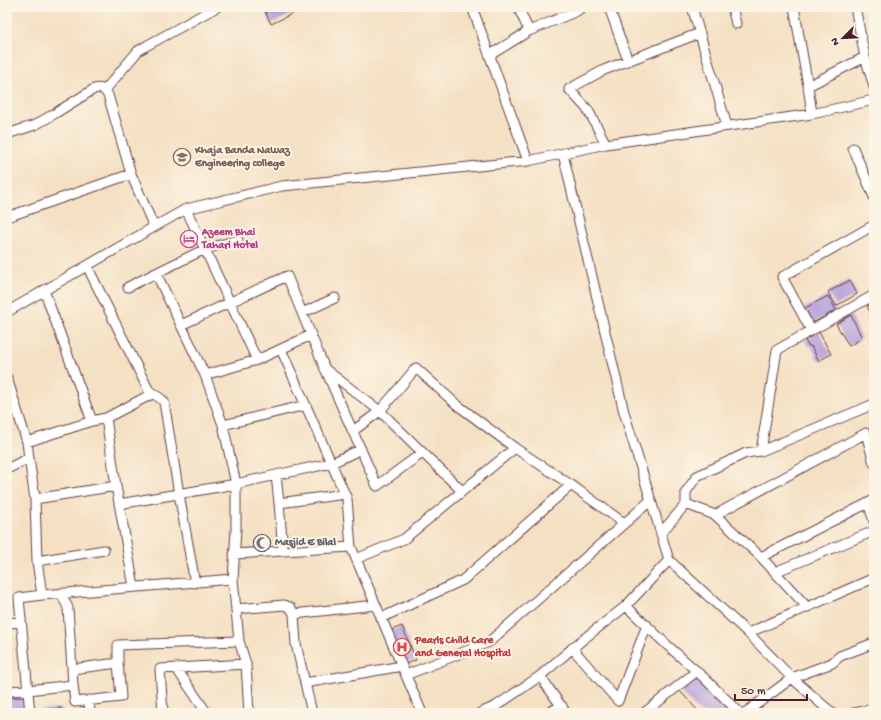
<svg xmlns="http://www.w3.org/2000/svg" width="881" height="720" font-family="'Gochi Hand',sans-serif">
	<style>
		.building { fill: #ae99da }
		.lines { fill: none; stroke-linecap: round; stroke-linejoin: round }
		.minor-casing { stroke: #643c42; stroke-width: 11 }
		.minor { stroke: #fff; stroke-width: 9 }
		.labels { text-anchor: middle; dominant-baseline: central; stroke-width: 4; stroke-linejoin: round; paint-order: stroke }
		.education-label { font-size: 11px; font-weight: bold; fill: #785e54; stroke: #fcf5e5; text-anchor: start }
		.hotel-label { font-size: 11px; font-weight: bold; fill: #b23c85; stroke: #fcf5e5; text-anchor: start }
		.worship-label { font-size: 11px; font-weight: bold; fill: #5b616d; stroke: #fcf5e5; text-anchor: start }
		.health-label { font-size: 11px; font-weight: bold; fill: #be3a42; stroke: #fcf5e5; text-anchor: start }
	</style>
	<rect width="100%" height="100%" fill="#fcf5e5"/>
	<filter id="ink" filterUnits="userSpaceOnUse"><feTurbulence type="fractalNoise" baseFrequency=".025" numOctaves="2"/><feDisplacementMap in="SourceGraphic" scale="8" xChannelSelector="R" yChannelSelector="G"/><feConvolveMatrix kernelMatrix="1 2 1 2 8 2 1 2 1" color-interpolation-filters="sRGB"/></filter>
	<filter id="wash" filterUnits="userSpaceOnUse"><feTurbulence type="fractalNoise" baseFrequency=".012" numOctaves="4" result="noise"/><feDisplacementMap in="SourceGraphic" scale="16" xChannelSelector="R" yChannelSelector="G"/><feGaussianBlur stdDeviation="0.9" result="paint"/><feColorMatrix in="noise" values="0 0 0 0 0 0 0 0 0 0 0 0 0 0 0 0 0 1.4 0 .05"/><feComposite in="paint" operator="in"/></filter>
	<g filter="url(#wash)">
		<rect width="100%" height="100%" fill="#f4e0c3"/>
		<g id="blocks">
			<path class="building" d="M263,7h31l2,5 -25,12z
				M850,280l7,14 -21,12 -8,-14z
				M828,296l8,14 -23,13 -8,-15z
				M874,302v18l-7,-14z
				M851,315l11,23 -13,8 -13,-22z
				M819,332l12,22 -12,7 -8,-15h-3l-3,-6z
				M402,626l14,34 -13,5 -14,-34z
				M698,673l33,38 -2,2h-29l-21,-23z
				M24,697l1,12 -18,2v-13z
				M61,708l1,5h-25v-3z
				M24,711l1,2h-13v-1z"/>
		</g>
	</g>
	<g filter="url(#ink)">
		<use href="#blocks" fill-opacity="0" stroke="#643c42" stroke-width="1"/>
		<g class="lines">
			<defs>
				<path id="minor" d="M472,7l56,154
					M518,7l11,24
					M609,7l19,54
					M692,7l35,119
					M732,7l4,17
					M794,7l14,79 4,28
					M855,7l10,50 9,30
					M490,55l39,-24 48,-20 5,-4
					M808,86l57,-29
					M105,90l27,-32 6,-7 8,-5 71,-39
					M7,134l28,-9 19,-11 40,-25c7,-2 10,0 14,6l23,79
					M606,144l-18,-34 -19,-21 35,-19 96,-37
					M853,148l21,49
					M563,154l61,258 45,148 79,73 44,45 40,35
					M186,209l71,151 24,-11 66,150 4,48 71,166
					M7,217l124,-43 23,53
					M87,266l61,123c4,6 12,7 16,13l15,92 16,89
					M128,287l28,-14
					M44,290l48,131
					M7,312l147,-85 32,-18 96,-23 246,-25 78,-17 206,-30 62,-14
					M302,313l33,-15
					M181,325l106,-49 24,59
					M811,330l-29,-53 92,-52
					M281,349l30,-14 14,34 55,42 36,-43 40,36 59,44 56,37
					M326,371l51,115 45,-33
					M205,375l52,-15
					M7,378l20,64 2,16 6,41 2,62 5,34 -23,3 11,115
					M306,405l-83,20 13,59 40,-9 56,-12 29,-14
					M106,418l10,68 18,101
					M223,425l-18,-50 -49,-102 49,-24 33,-9
					M353,431l27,-20 82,80
					M27,442l65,-21 14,-3 46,-24
					M761,451l16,-101 97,-55
					M7,469l22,-11
					M276,475l3,28 66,-9
					M35,499l81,-13
					M279,503l4,48
					M868,503l6,18
					M119,504l117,-20v45l-3,50 6,62 7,23
					M686,504v-12l11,-16 26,-12 23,-11 15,-2 113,-47
					M715,515l151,-82 8,30
					M661,533l25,-29 29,11 46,42 113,-57
					M234,554l117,-7
					M761,557l46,50
					M356,559l48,-20 111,-91
					M37,561l67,-11
					M775,572l99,-41
					M61,593l7,15 4,61
					M42,595l191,-16
					M626,606l41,39 35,31 38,37
					M236,609l48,-4 7,3 3,6
					M381,618l82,-38 108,-95 53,38
					M7,623l14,-1
					M748,633l126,-55
					M572,648l46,53 29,-76
					M176,668l31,45
					M406,675l83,-33 162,-142
					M540,676l26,37
					M305,683l97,-17
					M73,685l2,17 46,-5 -3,-34
					M7,691l21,-1 45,-5 -1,-16 46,-6v-18l121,-4
					M89,700l1,13
					M163,713l-3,-44 86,-5 3,49
					M312,713l-16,-69 -2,-30 81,-9
					M480,713l16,-7 44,-30 41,-35 45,-35 43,-46
					M547,713l15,-7
					M644,713l53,-42
					M745,713l47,-35 40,-15 8,-7 34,-13
					M854,713l16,-3 4,3"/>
			</defs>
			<use href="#minor" class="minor-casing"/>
			<use href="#minor" class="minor"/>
		</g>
	</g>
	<defs>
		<symbol id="university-ring" viewBox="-11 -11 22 22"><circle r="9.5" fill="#fcf5e5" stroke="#8d6e63" stroke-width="1.5"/><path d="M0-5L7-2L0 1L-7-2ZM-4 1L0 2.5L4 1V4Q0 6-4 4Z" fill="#8d6e63"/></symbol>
		<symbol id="hotel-ring" viewBox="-11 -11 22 22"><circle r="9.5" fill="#fcf5e5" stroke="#d1479c" stroke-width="1.5"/><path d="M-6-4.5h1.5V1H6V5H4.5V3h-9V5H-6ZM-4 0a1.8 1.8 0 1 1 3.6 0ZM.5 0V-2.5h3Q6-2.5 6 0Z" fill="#d1479c"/></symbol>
		<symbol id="mosque-ring" viewBox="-11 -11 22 22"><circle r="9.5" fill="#fcf5e5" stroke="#6b7280" stroke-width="1.5"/><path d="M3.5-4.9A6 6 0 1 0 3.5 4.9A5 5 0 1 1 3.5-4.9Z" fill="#6b7280"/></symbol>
		<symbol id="hospital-ring" viewBox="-11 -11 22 22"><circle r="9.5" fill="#fcf5e5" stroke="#e0444e" stroke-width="1.5"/><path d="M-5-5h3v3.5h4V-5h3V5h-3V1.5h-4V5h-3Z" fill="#e0444e"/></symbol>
	</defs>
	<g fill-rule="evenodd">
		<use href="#university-ring" x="172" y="147" width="20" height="20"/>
		<use href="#hotel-ring" x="179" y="229" width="20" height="20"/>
		<use href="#mosque-ring" x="252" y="533" width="20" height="20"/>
		<use href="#hospital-ring" x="392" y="637" width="20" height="20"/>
	</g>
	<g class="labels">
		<g class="education-label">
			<text x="195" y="151">Khaja Banda Nawaz<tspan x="195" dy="13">Engineering college</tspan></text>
		</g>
		<g class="hotel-label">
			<text x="202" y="233">Azeem Bhai<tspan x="202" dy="13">Tahari Hotel</tspan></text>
		</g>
		<g class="worship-label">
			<text x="275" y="543">Masjid E Bilal</text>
		</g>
		<g class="health-label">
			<text x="415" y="641">Pearls Child Care<tspan x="415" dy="13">and General Hospital</tspan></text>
		</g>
	</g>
	<rect width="881" height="720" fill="none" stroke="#fcf5e5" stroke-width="24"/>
	<g transform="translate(843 38) rotate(246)" stroke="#fcf5e5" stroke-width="3" paint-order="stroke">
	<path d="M0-3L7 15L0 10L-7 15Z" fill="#4a1f2b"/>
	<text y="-6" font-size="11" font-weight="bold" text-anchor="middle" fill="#4a1f2b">N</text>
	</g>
	<path d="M735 694v6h72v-6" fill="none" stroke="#4a1f2b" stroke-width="2"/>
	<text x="741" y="694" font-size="12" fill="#4a1f2b" stroke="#fcf5e5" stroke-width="3" paint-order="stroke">50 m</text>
</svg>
